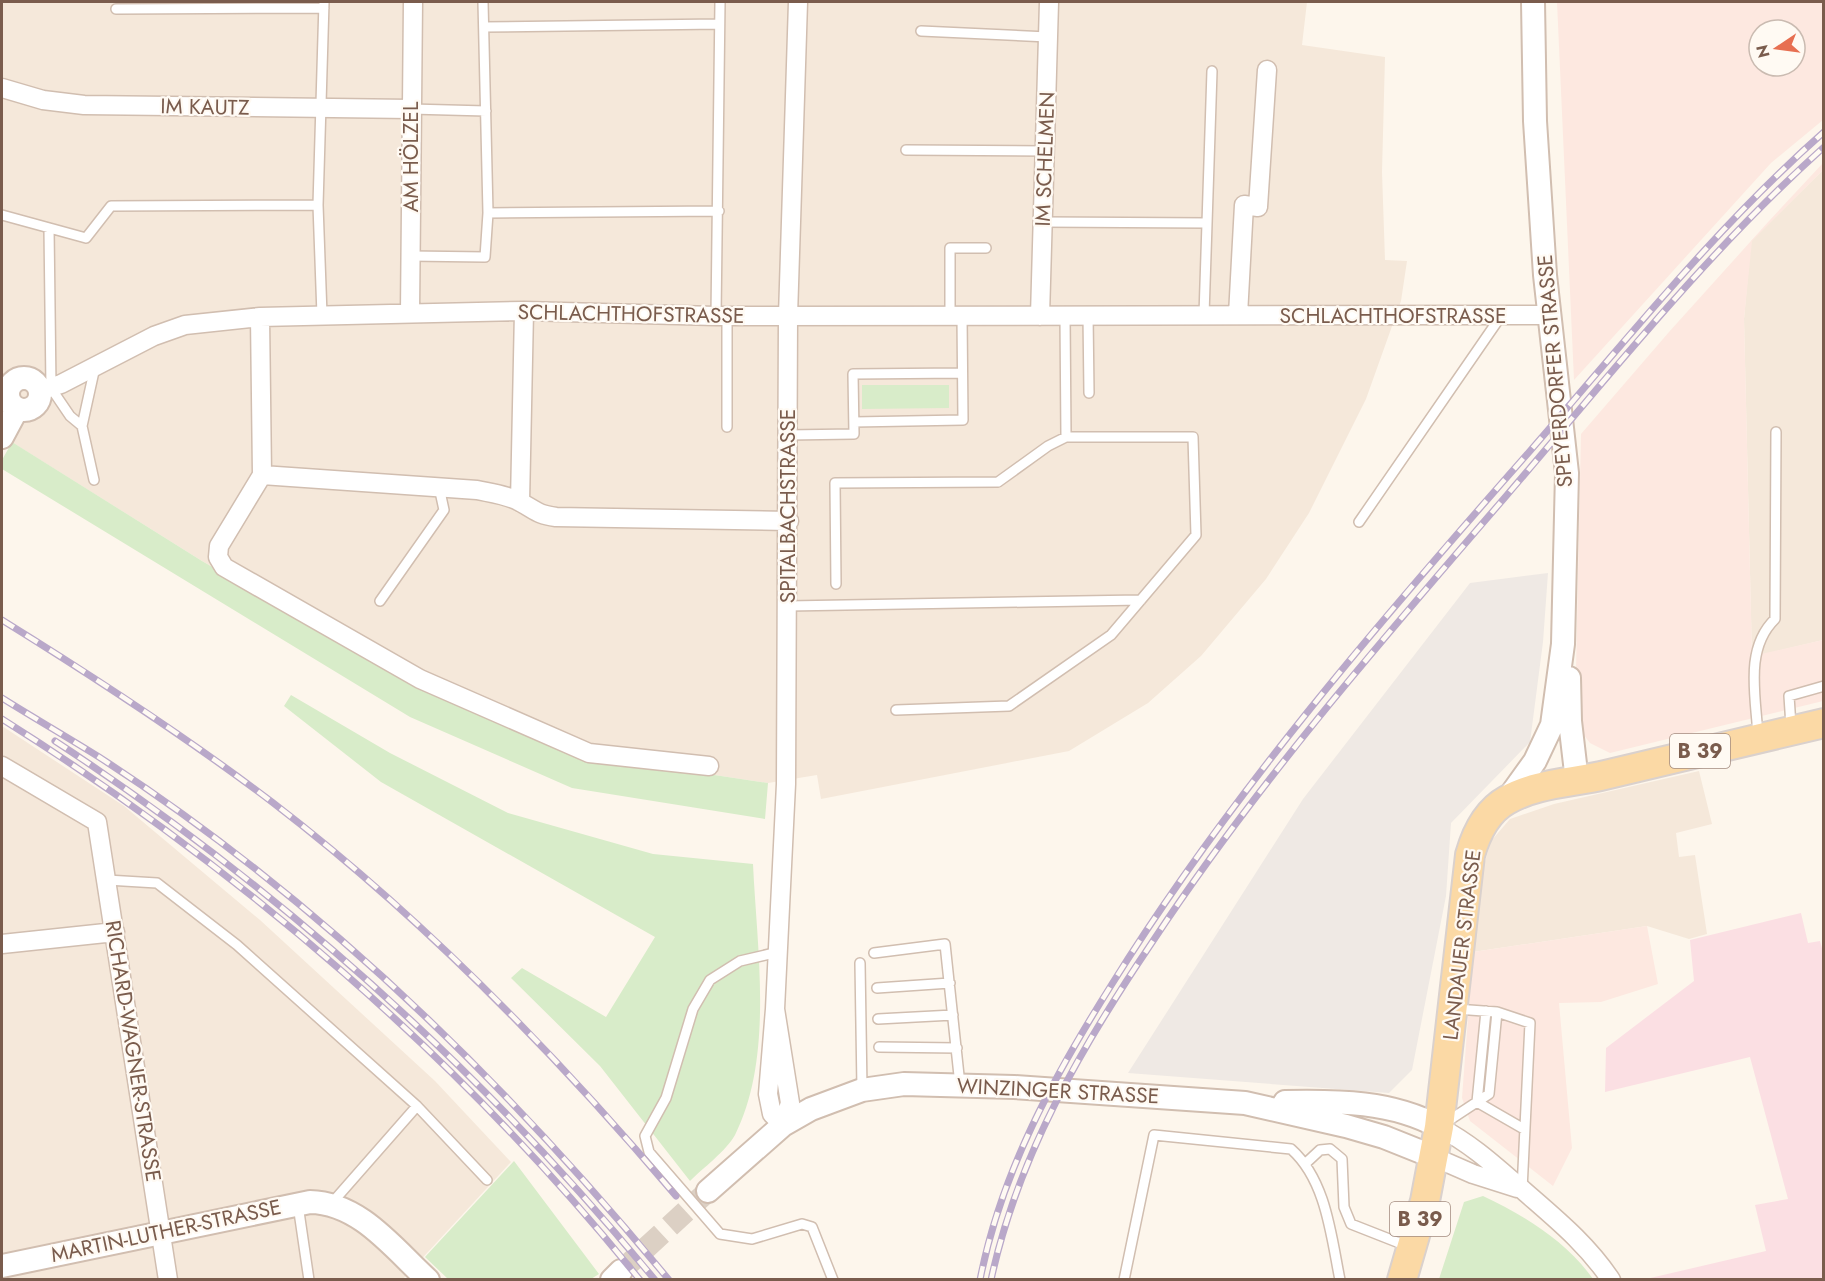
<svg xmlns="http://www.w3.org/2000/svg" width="1825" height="1281" font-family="Jost,sans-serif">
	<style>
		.residential { fill: #f5e8da }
		.commercial { fill: #fde8e0; fill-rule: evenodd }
		.industrial { fill: #efe9e4 }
		.medical { fill: #fbdfe3 }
		.green { fill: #d8ecc9 }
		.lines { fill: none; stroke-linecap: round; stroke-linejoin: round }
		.tertiary-tunnel { stroke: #dcd0c4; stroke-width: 22; stroke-dasharray: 22 11; stroke-linecap: butt }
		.service-casing { stroke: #d1beb0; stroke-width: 12 }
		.minor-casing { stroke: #d1beb0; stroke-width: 21 }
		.tertiary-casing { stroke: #d1beb0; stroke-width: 26 }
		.primary-casing { stroke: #dad1cd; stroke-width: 32 }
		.service { stroke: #fff; stroke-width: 9 }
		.minor { stroke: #fff; stroke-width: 18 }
		.tertiary { stroke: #fff; stroke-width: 22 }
		.primary { stroke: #fbd9a5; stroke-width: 28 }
		.rail-casing { stroke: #b9a8c9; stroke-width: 7 }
		.rail { stroke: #fffaf3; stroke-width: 4.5; stroke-dasharray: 14; stroke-linecap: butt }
		.labels { text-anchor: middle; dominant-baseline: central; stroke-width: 4.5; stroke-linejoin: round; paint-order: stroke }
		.shield { fill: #fffaf3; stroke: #a28b7f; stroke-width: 1.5 }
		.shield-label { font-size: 20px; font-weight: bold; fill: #7a5c4d }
		.street-label { font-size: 21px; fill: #7a5c4d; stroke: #fffaf3 }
	</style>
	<rect width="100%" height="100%" fill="#fdf6ec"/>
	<path class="residential" d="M2,2h1305l-5,43 83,12 -3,115 3,88 22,1 -6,40 -35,98 -57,114 -43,66 -65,77 -53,47 -79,48 -248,48 -4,-24 -49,8 -186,-28 -154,-62 -226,-132 -200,-125z
		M1823,170v470l-71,17 -8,-338 7,-78z
		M2,726l122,80 136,114 175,161 76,81 -108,117h-401z
		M1699,771l13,53 -36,9 3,24 16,-2 12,79 -18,5 -42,-13 -174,26 9,-80 9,-31 19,-22 44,-15z"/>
	<path class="commercial" d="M1557,2h267l-1,118 -52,43 -197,217zM1759,30h36v36h-36z
		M1823,163v7l-71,71 -8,78 8,337 71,-16v61l-213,52 -20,-10 -10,-13 -5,-13 6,-283 88,-102 100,-111z
		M1647,926l11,58 -57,18 -42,1 13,145 -19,38 -83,-65 -8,-23 11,-146z"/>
	<path class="industrial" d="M1548,573l-5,69 -13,100 -79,81 -5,73 -34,174 -23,23 -261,-20 175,-274 167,-216z"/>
	<path class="medical" d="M1801,913l7,30 12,-2 3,11v327h-177l120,-28 -11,-46 33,-6 -38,-142 -145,35 1,-44 88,-67 -4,-41z"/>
	<path class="green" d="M862,385h87v23l-87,1z
		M12,442l190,119 226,132 154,62 186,28 -3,36 -193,-31 -162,-71 -408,-248v-9z
		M291,695l99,58 118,60 145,41 100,10c4,86 21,193 -18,271 -8,15 -33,34 -45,46l-90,-115 -89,-88 11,-10 84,49 49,-80 -274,-155 -97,-76z
		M514,1161l85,113 -8,5h-143l-23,-22z
		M1483,1196c41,19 84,46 110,83h-154l25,-77z"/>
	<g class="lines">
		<path class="tertiary-tunnel" d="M621,1271l87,-80"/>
		<defs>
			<path id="service" d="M116,9l208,-1
				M484,27l235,-3
				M921,31l127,6
				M411,109l75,2
				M906,150l139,1
				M488,213l231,-2
				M2,215l84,23 25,-32 207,-1
				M1043,222l164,1
				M49,228l2,160 19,28 12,10 13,-59
				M410,256l75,1 3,-44 -5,-211
				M322,315l-4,-110 6,-203
				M1088,315l1,78
				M1204,315l8,-244
				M716,316l4,-314
				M727,316v111
				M950,316v-68h36
				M854,422l109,-2 -1,-104
				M82,426l12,54
				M788,435l66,-1 -1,-60 109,-1
				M1359,522l142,-206
				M836,584l-1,-101 163,-1 50,-36 18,-9
				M380,601l64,-91 -5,-23
				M788,606l353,-6
				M896,710l113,-4 102,-71 85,-100 -3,-98h-127l-1,-121
				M1791,726l-2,-30 35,-10
				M1758,736c-2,-39 -14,-87 17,-117l1,-187
				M107,880l50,3 80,62 180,161 70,74
				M778,952l-38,9 -30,19 -17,29 -27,89 -21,38 4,16 71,82 32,5 50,-15 10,3 21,53
				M874,953l71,-9 15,141
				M860,963l2,126
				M877,988l73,-5
				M1456,1009l41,3 33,11 -8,167
				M878,1019l75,-4
				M879,1047l78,1
				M1477,1102l9,-91
				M1477,1102l47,27
				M1445,1123l44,-29 8,-82
				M1306,1163l14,-13 10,-1 12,10 2,48 7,17 56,22
				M331,1204l86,-98
				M298,1205l11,75
				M1124,1280l30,-145 137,14c35,31 40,86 49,131"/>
			<path id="minor" d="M2,88l41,12 41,5 327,4
				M410,312l3,-310
				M1238,315l6,-110 14,2 9,-137
				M1040,316l9,-314
				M260,317l2,158 -43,71 -1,11 6,10 196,112 169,74 120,13
				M39,391l22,-7 93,-48 31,-11 75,-8 264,-6 192,5 833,-1
				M262,475l215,15c14,3 31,5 43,12 17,9 16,12 36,15l233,4
				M520,502l4,-191
				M2,766l95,56 71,458
				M2,944l113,-12
				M775,1009l15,94 -7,22 -11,-11 -4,-20 7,-85 11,-225 2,-468 10,-314
				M1439,1127c34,18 56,39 85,64 32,28 63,53 87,89
				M1434,1157l39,17 44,14"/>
			<path id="tertiary" d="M8 394a16 16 0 1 1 32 0a16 16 0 1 1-32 0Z
				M2,437l15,-28
				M1569,678l1,43 7,60
				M1507,800l28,-39 17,-36 11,-81 4,-171 -22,-198 -10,-154 -2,-119
				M1285,1102c53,-1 107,-1 154,25
				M708,1191l75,-66 28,-16 51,-19 42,-6 110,3 231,16 101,23 38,11 50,20
				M2,1266l308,-64c50,1 83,46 118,78
				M612,1280l9,-9"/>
			<path id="primary" d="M1402,1280l23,-79 14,-74 31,-272c6,-21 17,-44 37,-55 30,-17 65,-17 98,-25 73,-17 146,-35 219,-52"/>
		</defs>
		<use href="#service" class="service-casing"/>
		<use href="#minor" class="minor-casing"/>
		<use href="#tertiary" class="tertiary-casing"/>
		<use href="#primary" class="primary-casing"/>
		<use href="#service" class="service"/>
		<use href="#minor" class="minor"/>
		<use href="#tertiary" class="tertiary"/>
		<use href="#primary" class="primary"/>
		<defs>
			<path id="rail" d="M2,620c92,57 183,116 270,182 150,115 282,250 404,394
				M2,698c32,20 65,39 97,59 217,140 406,324 570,523
				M2,719c240,151 459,339 638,561
				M55,741c227,149 427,329 600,539
				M980,1280c21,-108 74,-204 132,-296 119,-191 269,-364 418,-533 95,-109 185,-223 294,-319
				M991,1280c27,-125 91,-234 162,-339 105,-159 230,-302 354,-446 102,-119 200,-243 317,-348"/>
		</defs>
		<use href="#rail" class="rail-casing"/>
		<use href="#rail" class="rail"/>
	</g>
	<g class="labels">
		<g class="shield">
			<rect x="1670" y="734" width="60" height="34" rx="4.5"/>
			<rect x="1390" y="1202" width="60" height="34" rx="4.5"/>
		</g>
		<g class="shield-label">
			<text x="1700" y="751">B 39</text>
			<text x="1420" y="1219">B 39</text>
		</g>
		<g class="street-label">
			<text transform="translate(205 107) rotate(1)">IM KAUTZ</text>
			<text transform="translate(411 157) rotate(-90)">AM HÖLZEL</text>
			<text transform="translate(1045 159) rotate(-88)">IM SCHELMEN</text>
			<text transform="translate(631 314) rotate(1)">SCHLACHTHOFSTRASSE</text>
			<text x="1393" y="316">SCHLACHTHOFSTRASSE</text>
			<text transform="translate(1555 371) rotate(-95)">SPEYERDORFER STRASSE</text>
			<text transform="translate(788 506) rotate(-90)">SPITALBACHSTRASSE</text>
			<text transform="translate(1462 945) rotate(-83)">LANDAUER STRASSE</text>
			<text transform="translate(133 1051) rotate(81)">RICHARD-WAGNER-STRASSE</text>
			<text transform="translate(1058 1091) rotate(3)">WINZINGER STRASSE</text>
			<text transform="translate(166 1231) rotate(-12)">MARTIN-LUTHER-STRASSE</text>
		</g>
	</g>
	<rect width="1825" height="1281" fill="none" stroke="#7a5c4d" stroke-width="6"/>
	<g transform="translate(1777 48) rotate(257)"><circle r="28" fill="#fffaf3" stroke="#cabbb1" stroke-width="1.5"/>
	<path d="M0-4.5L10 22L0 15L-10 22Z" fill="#e76f51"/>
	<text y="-9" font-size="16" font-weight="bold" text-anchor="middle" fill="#7a5c4d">N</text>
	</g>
</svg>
